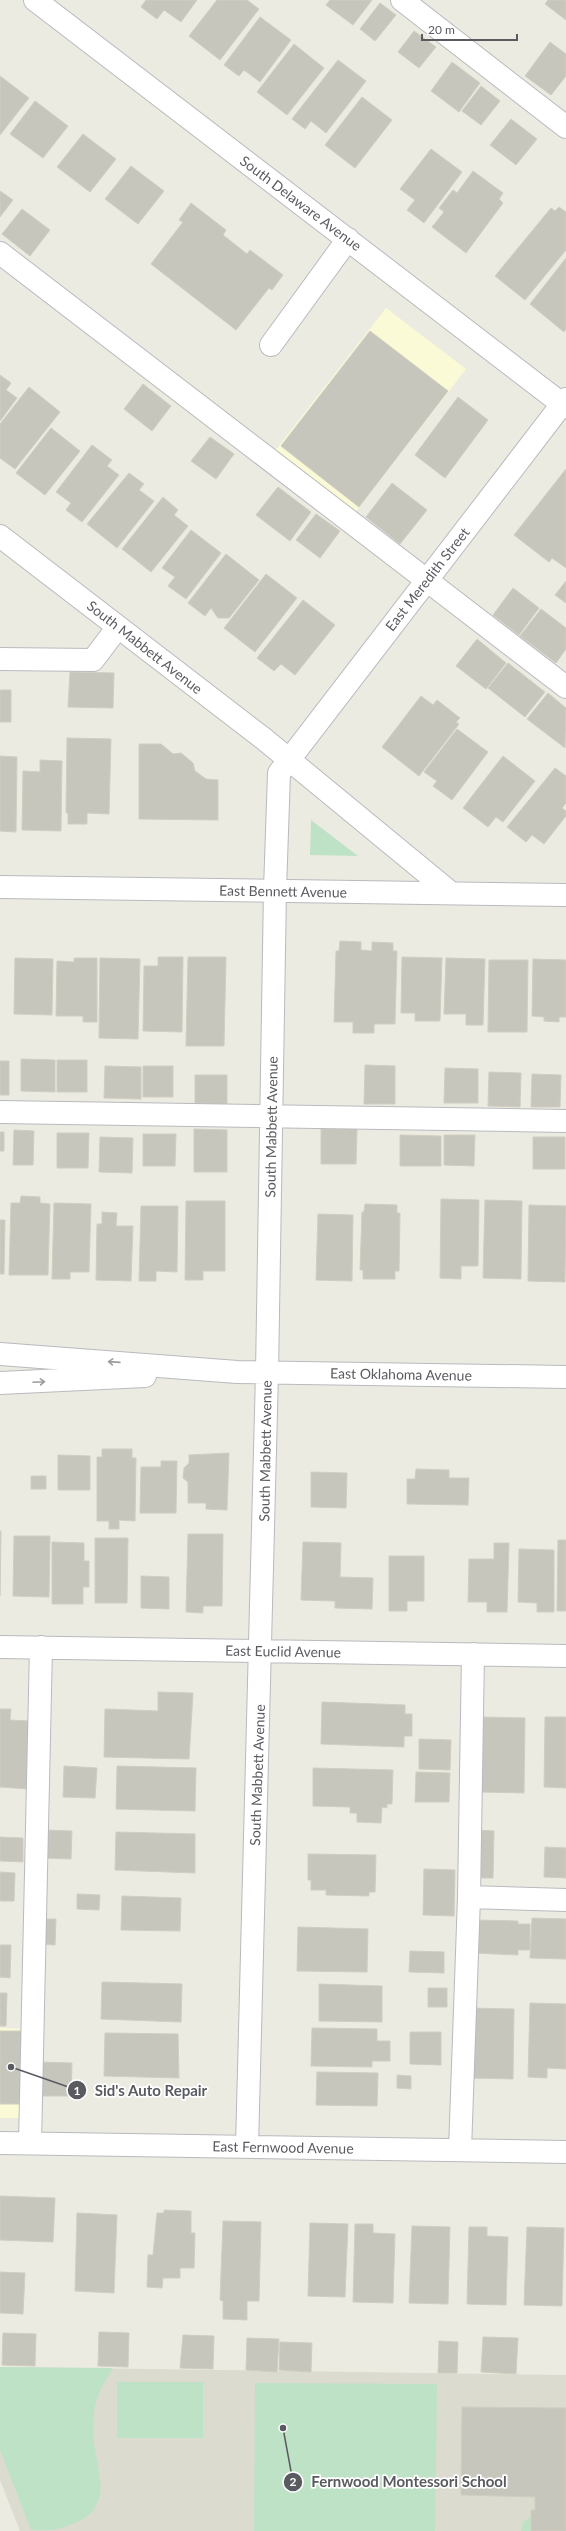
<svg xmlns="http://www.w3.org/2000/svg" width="566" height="2531" font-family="Lato,sans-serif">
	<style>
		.commercial { fill: #fbfad6 }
		.education { fill: #dcdbcf }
		.green { fill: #bee2c5 }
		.building { fill: #c7c6bd; stroke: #d0cec0 }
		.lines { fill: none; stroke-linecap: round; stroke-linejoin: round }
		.minor-casing { stroke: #b9babf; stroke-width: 24 }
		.minor { stroke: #fff; stroke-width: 22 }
		.oneway { stroke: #9c9da0 }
		.labels { text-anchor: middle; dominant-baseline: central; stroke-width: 3.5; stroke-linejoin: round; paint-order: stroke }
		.street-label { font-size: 14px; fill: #5a5b61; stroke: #fff }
		.leader { fill: none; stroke: #5a5b61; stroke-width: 1.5 }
		.callout-dot { fill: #5a5b61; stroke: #fff; stroke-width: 1.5 }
		.mark-label { font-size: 12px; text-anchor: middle; font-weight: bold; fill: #fff }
		.callout-label { font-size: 15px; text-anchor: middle; font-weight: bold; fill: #5a5b61; stroke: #fff; stroke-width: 3.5; stroke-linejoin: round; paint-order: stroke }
	</style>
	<rect width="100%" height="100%" fill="#ecebe1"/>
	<path class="commercial" d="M386,308l80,61 -111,144 -80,-62z
		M0,2028l23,1 -1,89h-22z"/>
	<path class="education" d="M0,2367l566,8v156h-546l-20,-51z"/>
	<path class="green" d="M311,820l47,36 -48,-1z
		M0,2367l113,1c-9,15 -17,27 -19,45 0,9 -2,21 0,30 5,34 19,65 -21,81 -14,6 -27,7 -42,6l-31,-80z
		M117,2382h86v56h-86z
		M255,2383l182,1 -2,147h-181z
		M531,2516v15h-10l2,-9z"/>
	<path class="building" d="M146,0h51l-16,22 -17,-12 -7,9 -16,-12z
		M217,0h30l12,9 -39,51 -31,-24z
		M330,0h42l-19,25 -27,-20z
		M548,0h18v20l-21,-16z
		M380,3l16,12 -21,26 -15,-12z
		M260,17l31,23 -31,42 -16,-12 -5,6 -15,-11z
		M414,31l22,16 -17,21 -21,-16z
		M550,42l16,12v22l-15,19 -26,-19z
		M294,44l30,24 -37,47 -30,-23z
		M338,60l28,21 -40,52 -15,-12 -6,8 -13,-10z
		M452,62l28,21 -21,29 -28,-21z
		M0,76l29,22 -29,37z
		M481,86l19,15 -19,24 -19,-14z
		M362,97l30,23 -37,48 -30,-23z
		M35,101l33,25 -25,32 -33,-24z
		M511,119l26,20 -21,26 -26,-20z
		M83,134l33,25 -26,33 -33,-25z
		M431,149l31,23 -38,51 -17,-13 8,-10 -15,-11z
		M131,166l33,25 -26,33 -33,-25z
		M473,171l30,22 -4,6 4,4 -37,50 -34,-26 12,-15 -5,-4 14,-18 4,3z
		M0,191l13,9 -13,17z
		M191,203l35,27 -3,5 24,19 3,-4 33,25 -11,15 -3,-2 -33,42 -85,-66 32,-42 -4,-2z
		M559,207l7,5v38l-41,50 -30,-24 56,-68 4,3z
		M22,209l28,21 -20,26 -28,-22z
		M566,258v71l-2,3 -34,-28z
		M370,331l78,60 -89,116 -78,-61z
		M0,375l11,8 -5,7 11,8 -17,23z
		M143,384l28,22 -19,25 -28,-22z
		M29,387l31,25 -45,57 -15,-11v-34z
		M458,397l30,23 -43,58 -30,-23z
		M51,428l29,23 -35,44 -29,-22z
		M210,437l24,17 -18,25 -25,-18z
		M92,445l20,15 -5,6 12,9 -37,47 -16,-12 5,-7 -15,-11z
		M566,469v99l-14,-10 -3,4 -35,-27z
		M129,473l15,11 -5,6 15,11 -37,47 -30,-24z
		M392,483l35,27 -27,34 -34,-27z
		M278,487l33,25 -21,29 -34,-26z
		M163,497l15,13 -4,5 14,11 -37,46 -29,-23z
		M316,514l24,17 -20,27 -24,-18z
		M191,530l30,23 -35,46 -18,-13 7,-9 -13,-9z
		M226,554l33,26 -30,38h-11l-7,-10 -6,8 -17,-13z
		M266,574l31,24 -42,54 -31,-24z
		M566,581v22l-11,-8z
		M513,588l26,20 -20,27 -26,-20z
		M303,600l32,25 -40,50 -14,-11 -7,7 -17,-13z
		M541,609l25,19v21l-10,14 -36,-27z
		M477,639l29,24 -20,26 -30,-23z
		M508,663l37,29 -20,25 -37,-29z
		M70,672l44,1 -1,35 -45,-1z
		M0,690h11v32h-11z
		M548,693l18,15 -1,40 -38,-29z
		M421,696l12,9 4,-5 23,18 -4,4 3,2 -40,52 -37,-29z
		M457,729l31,23 -36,48 -19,-14 4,-5 -13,-9z
		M67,738l44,1 -2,75 -22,-1v11h-19v-11h-2z
		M139,744h22l12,10 8,-1 12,10 2,8 11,8 12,1v40l-79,-1z
		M0,756l17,1 -1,75 -16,-1z
		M503,756l32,25 -32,41 -7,-5 -8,10 -25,-19z
		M40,760l22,1 -1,70 -39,-1 1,-59 17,1z
		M555,768l11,8v27l-4,5 4,3v5l-22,28 -12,-9 -6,7 -19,-15z
		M340,941l21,1v8l11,1v-9l21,1v8h4l-2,73h-21v9h-21v-11h-19l2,-71h3z
		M158,957h25l-1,75 -39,-1 1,-65h14z
		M188,957h38l-2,89h-38z
		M402,957l40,1 -2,63h-25v-8h-14z
		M15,958l38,1 -1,56 -38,-1z
		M74,958h23v64h-14v-6h-27l1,-55 17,1z
		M100,958l40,1 -2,80 -39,-1z
		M446,958l39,1 -2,66h-17v-11h-22z
		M533,959l33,1v57h-7v5l-15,-1v-4l-12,-1z
		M489,960h39l-1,72h-39z
		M21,1059l34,1v32l-34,-1z
		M57,1060h30v32h-30z
		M0,1061h9v34h-9z
		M365,1065l30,1v38h-31z
		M105,1066l36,1v32l-37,-1z
		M143,1066h30v31h-30z
		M445,1068l33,1v34h-34z
		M489,1072l32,1 -1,34 -32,-1z
		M532,1074l29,1 -1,32h-29z
		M195,1075h32v29l-32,-1z
		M194,1129l33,1v42h-33z
		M321,1129h36l-1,35h-35z
		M14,1130l20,1 -1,34h-20z
		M0,1132h4v19h-4z
		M57,1133h32l-1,35h-31z
		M143,1134h33l-1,32h-32z
		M400,1135l41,1v30h-41z
		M444,1135h31l-1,31 -30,-1z
		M100,1137l33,1 -1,35 -33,-1z
		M533,1137h32v32h-32z
		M21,1196l19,1v6l10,1 -2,71h-39l2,-72h9z
		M441,1199l38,1 -1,66h-17v13l-21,-1z
		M485,1200l37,1 -1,78 -38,-1z
		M186,1201h39v70h-22v9h-18z
		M54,1203l37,1 -2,68h-19v7h-18z
		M365,1204l32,1v8h3l-1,58h-4v8h-32v-9h-3l2,-58h2z
		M529,1205l37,1 -1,76 -37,-1z
		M141,1206h37l-1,66 -21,-1v10h-17z
		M102,1212l15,1 -1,13h17l-2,55 -35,-1 1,-56h5z
		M318,1214l35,1 -1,66 -36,-1z
		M0,1220h5l-1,54h-4z
		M102,1449h30v9h4l-1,63 -16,-1v9h-10v-8h-12v-64h5z
		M229,1453l-2,57 -21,-1v-6h-18v-21l-5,-4 1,-10 5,-5v-8z
		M58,1455l32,1v34h-32z
		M161,1461h16l-1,52h-36l1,-46h20z
		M416,1469l33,1v8h20l-1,27 -61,-1v-25h8z
		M311,1472l36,1 -1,35 -35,-1z
		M31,1476h15v13h-15z
		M0,1531h1l-1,65z
		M188,1534h35l-1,72h-19v7l-17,-1z
		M14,1536h36l-1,61 -36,-1z
		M95,1538h33l-1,65h-32z
		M558,1540h8v71h-9z
		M52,1542l32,1v18h5v26h-6v17h-31z
		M303,1542l38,1 -1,34 33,1 -1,31 -37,-1v-7l-34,-1z
		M494,1543h15l-2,69h-20v-10h-19l1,-43h25z
		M519,1549l35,1v62h-17v-9l-19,-1z
		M389,1556h35v45h-17v10h-18z
		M141,1576l28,1v32l-28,-1z
		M158,1692l35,1 -4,66 -85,-2 1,-48 53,2z
		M322,1702l83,3v9h7v22h-8v11l-83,-3z
		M0,1709h11l-1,11 20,1 -2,68 -28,-2z
		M482,1717l43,1 -1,75 -43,-1z
		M545,1717h21v71l-22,-1z
		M419,1739l32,1 -1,30 -31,-1z
		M64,1766l33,2 -2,30 -32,-1z
		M117,1766l79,2 -1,43 -79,-2z
		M313,1768l80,2 -1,34h-5v4l-5,-1 -1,16 -24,-1v-9h-7v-6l-37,-1z
		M416,1772l34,1 -1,29h-34z
		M44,1830l28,1 -1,28 -28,-1z
		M476,1830l18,1 -1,47h-18z
		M116,1832l79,2v39l-80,-3z
		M0,1837l23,1v24l-23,-1z
		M545,1847l21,1v30l-22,-1z
		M308,1854l68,1 -1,37h-6v4l-43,-1v-5h-15v-10h-3z
		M424,1869l31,1 -1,46 -31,-1z
		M0,1872l15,1 -1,28h-14z
		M77,1894l23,1 -1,15 -22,-1z
		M122,1896l59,2 -1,33 -59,-1z
		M532,1918l34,1v40l-36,-1z
		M41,1919h15l-1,26 -15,-1z
		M474,1920l44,1v3h12v26h-12v5l-45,-2z
		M298,1927l70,2 -1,43 -70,-1z
		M0,1945h11l-1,33 -10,-1z
		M410,1951l34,1v21l-35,-1z
		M102,1982l80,2 -1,38 -80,-3z
		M319,1984l63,2v36l-63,-1z
		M428,1988h19v19h-19z
		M0,1993h7l-1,33h-6z
		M530,2003l36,1v65l-19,-1v10l-19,-1z
		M471,2008l43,1 -1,70 -43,-1z
		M312,2028l65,1v12h13v20h-18v6l-61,-1z
		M0,2031h22l-1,73h-21z
		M410,2032h31v33l-31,-1z
		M105,2033l73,1 1,44 -75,-2z
		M40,2062l32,1 -1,33h-32z
		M317,2072l61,1 -1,33 -61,-1z
		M397,2075l14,1v13l-14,-1z
		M0,2196l55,2 -2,44 -53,-2z
		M164,2210l27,1v22h4l-1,35h-14v10h-17l-1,10 -15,-1 1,-32h5l4,-42h7z
		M77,2213l40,2 -3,78 -39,-2z
		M223,2221l38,1 -2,79h-12v19l-24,-1v-18l-3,-1z
		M310,2223l38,1 -3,73 -37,-1z
		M355,2224h18v9l22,1 -2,69 -40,-1z
		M412,2226l38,1 -2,77 -39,-1z
		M469,2227h18v9l21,1 -2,68 -39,-1z
		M527,2227l37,1 -2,78 -38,-1z
		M0,2272l25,1 -2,41 -23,-1z
		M99,2332l30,1 -1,34 -30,-1z
		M3,2333l33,1 -1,32 -33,-1z
		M183,2335l31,1 -1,33 -33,-1z
		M483,2337l35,1 -2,36 -35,-2z
		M247,2338l32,1 -2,33 -31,-2z
		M439,2341l19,1 -1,31h-19z
		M280,2342l32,1 -1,29 -32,-2z
		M462,2407l104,1v123h-35v-21h4v-13l-74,-2z"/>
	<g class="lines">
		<defs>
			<path id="minor" d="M35,0l531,407
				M402,0l164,127
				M0,253l566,434
				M271,345l77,-106
				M0,536l264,203 187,154
				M0,659l93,1 25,-33
				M0,887l566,8
				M0,1112l566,9
				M0,1354l237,18 329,5
				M0,1383l145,-7
				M0,1647l566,9
				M469,1897l97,3
				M0,2143l566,9
				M30,2143l11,-496
				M247,2147l20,-774 8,-483 4,-117 287,-374
				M460,2150l9,-253 4,-243"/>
		</defs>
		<use href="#minor" class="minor-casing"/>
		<use href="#minor" class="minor"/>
	</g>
	<defs><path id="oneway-shaft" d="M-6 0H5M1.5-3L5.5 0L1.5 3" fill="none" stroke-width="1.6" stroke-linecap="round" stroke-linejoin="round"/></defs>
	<g class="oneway">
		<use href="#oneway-shaft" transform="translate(114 1362) rotate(-176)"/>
		<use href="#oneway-shaft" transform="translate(39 1382) rotate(-3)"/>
	</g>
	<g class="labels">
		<g class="street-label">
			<text transform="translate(301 203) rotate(37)">South Delaware Avenue</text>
			<text transform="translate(427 579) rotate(-52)">East Meredith Street</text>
			<text transform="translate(145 647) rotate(38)">South Mabbett Avenue</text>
			<text transform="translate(283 891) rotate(1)">East Bennett Avenue</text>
			<text transform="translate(271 1127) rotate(-89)">South Mabbett Avenue</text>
			<text transform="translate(401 1374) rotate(1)">East Oklahoma Avenue</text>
			<text transform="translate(265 1451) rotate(-89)">South Mabbett Avenue</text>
			<text transform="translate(283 1651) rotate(1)">East Euclid Avenue</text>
			<text transform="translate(257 1775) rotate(-88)">South Mabbett Avenue</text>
			<text transform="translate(283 2147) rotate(1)">East Fernwood Avenue</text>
		</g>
	</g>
	<path class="leader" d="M11 2067L77 2090M283 2428L293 2482"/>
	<g class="callout-dot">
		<circle cx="11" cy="2067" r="4"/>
		<circle cx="283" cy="2428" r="4"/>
		<circle cx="77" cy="2090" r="10"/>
		<circle cx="293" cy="2482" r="10"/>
	</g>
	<g class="mark-label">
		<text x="77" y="2095">1</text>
		<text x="293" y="2486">2</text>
	</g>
	<g class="callout-label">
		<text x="151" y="2096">Sid's Auto Repair</text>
		<text x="409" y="2487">Fernwood Montessori School</text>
	</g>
	<path d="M422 34v6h95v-6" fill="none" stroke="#5a5b61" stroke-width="2"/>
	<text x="428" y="34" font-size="12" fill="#5a5b61" stroke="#ffffff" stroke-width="3" paint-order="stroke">20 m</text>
</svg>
